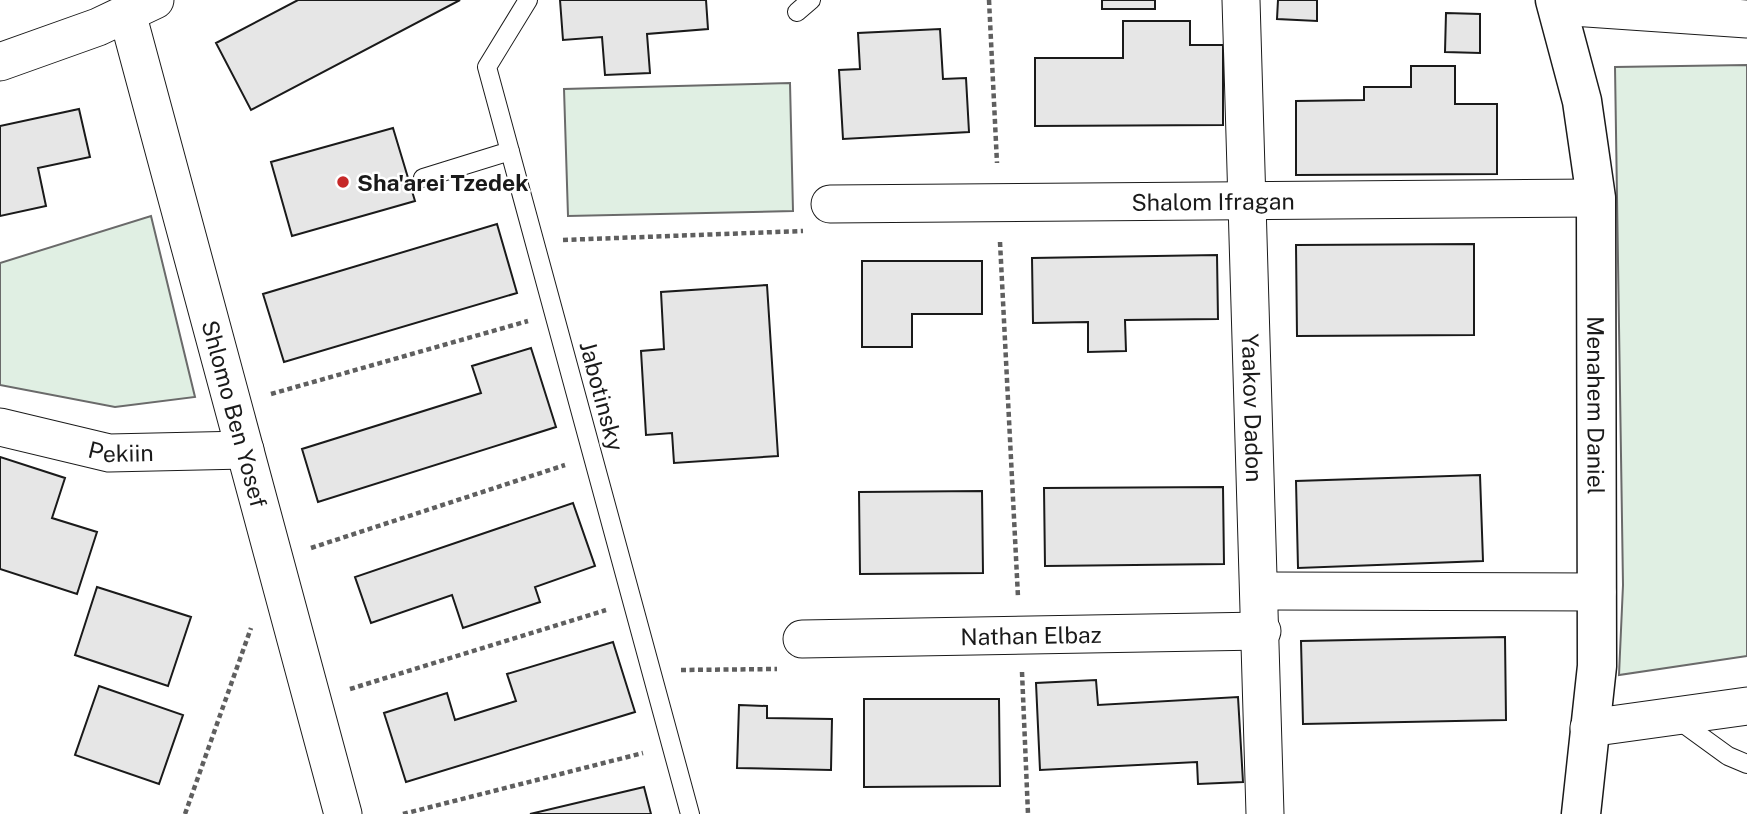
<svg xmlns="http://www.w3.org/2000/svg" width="1747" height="814" font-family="'Public Sans',sans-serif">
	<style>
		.green { fill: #e0efe3; stroke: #6a6a6a; stroke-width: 2 }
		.building { fill: #e6e6e6; stroke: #1a1a1a; stroke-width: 2 }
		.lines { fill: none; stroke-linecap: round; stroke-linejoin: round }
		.lane-casing { stroke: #1a1a1a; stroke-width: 20 }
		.street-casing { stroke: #1a1a1a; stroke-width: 39 }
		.secondary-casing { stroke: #1a1a1a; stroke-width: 41 }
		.path { stroke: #5f5f5f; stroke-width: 4.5; stroke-dasharray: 5 3.5; stroke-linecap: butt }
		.lane { stroke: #fff; stroke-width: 18 }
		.street { stroke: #fff; stroke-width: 37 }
		.secondary { stroke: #fff; stroke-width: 38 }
		.poi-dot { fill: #c62828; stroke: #fff; stroke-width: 2.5 }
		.labels { text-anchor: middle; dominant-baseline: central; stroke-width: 5; stroke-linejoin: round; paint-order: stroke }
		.poi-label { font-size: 23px; font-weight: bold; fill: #1a1a1a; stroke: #fff; text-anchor: start }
		.street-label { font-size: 23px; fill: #1a1a1a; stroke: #fff }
	</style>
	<rect width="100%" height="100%" fill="#fff"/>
	<path class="green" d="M1747,65v591l-128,19 4,-90 -8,-518z
		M790,83l3,128 -225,5 -4,-127z
		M151,216l44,181 -80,10 -115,-22v-122z"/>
	<path class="building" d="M298,0h162l-209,110 -35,-67z
		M560,0h146l2,29 -61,5 3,39 -45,2 -3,-38 -39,3z
		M1102,0h53v9h-53z
		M1278,0h39v21l-40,-2z
		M1446,13l34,1v39l-35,-1z
		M1123,21h67v24h33v80l-188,1v-68h88z
		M940,29l3,50 23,-1 3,54 -126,7 -4,-69 21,-1 -2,-36z
		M1411,66h44v38h42v70l-201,1v-74l68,-1v-13h47z
		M79,109l11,48 -52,11 8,38 -46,10v-90z
		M393,128l22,73 -123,35 -21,-74z
		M497,224l20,69 -233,69 -21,-68z
		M1474,244v91l-177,1 -1,-91z
		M1217,255l1,64 -93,1 1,31 -38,1v-30l-55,1 -1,-65z
		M862,261h120v53h-70v33h-50z
		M767,285l11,171 -104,7 -2,-30 -26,2 -5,-84 23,-2 -3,-57z
		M531,348l25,79 -238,75 -16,-53 179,-56 -9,-27z
		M0,457l65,21 -13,40 45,14 -20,62 -77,-25z
		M1480,475l3,86 -185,7 -2,-87z
		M1223,487l1,77 -179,2 -1,-78z
		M982,491l1,82 -123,1 -1,-82z
		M573,503l22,63 -60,21 5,15 -77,26 -11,-33 -81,28 -16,-46z
		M97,587l94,30 -23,69 -93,-31z
		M1505,637l1,83 -203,4 -2,-83z
		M613,642l22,70 -229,70 -22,-69 63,-20 8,27 61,-19 -9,-27z
		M1096,680l2,25 140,-8 5,85 -45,2 -1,-22 -157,8 -4,-87z
		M99,686l84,29 -24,69 -84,-29z
		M864,699h135l1,87 -136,1z
		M739,705l28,1v12l65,1 -1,51 -94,-2z
		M644,787l7,27h-121z"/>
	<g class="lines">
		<defs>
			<path id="lane" d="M528,0l-41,67 203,747
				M797,12l14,-12
				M423,178l87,-27
				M1677,719l51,37 19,8"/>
			<g id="street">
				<path id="s1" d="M1241,0l24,814"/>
				<path d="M1558,6l189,13"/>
				<path id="s2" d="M127,13l216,801"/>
				<path d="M0,62l98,-35 57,-27"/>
				<path id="s3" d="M830,204l766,-6"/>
				<path id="s4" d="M0,427l109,26 136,-3"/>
				<path d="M1260,591l337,1"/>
				<path id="s5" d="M802,639l460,-8"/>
				<path d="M1589,728l158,-22"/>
			</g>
			<g id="secondary">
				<path id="s6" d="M1555,0l27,101 14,97 1,468 -16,148"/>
			</g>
		</defs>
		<use href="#lane" class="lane-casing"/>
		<use href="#street" class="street-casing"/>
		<use href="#secondary" class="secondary-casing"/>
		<path class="path" d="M989,0l8,163
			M563,240l240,-9
			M1000,242l18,355
			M271,394l257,-73
			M311,548l254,-83
			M681,670l96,-1
			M1022,672l6,142
			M350,689l256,-79
			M185,814l66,-186
			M403,814l240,-61"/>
		<use href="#lane" class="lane"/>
		<use href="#street" class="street"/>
		<use href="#secondary" class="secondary"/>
	</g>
	<circle class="poi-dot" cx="343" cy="182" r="7"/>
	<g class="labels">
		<g class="poi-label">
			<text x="357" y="182">Sha'arei Tzedek</text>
		</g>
		<g class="street-label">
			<text stroke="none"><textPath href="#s3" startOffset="383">Shalom Ifragan</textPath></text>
			<text transform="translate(602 396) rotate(75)">Jabotinsky</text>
			<text stroke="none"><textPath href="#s6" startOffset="410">Menahem Daniel</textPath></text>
			<text stroke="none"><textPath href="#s1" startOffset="408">Yaakov Dadon</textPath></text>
			<text stroke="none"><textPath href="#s2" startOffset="415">Shlomo Ben Yosef</textPath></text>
			<text stroke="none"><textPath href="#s4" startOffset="124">Pekiin</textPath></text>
			<text stroke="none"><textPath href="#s5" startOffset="229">Nathan Elbaz</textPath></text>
		</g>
	</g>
</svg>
